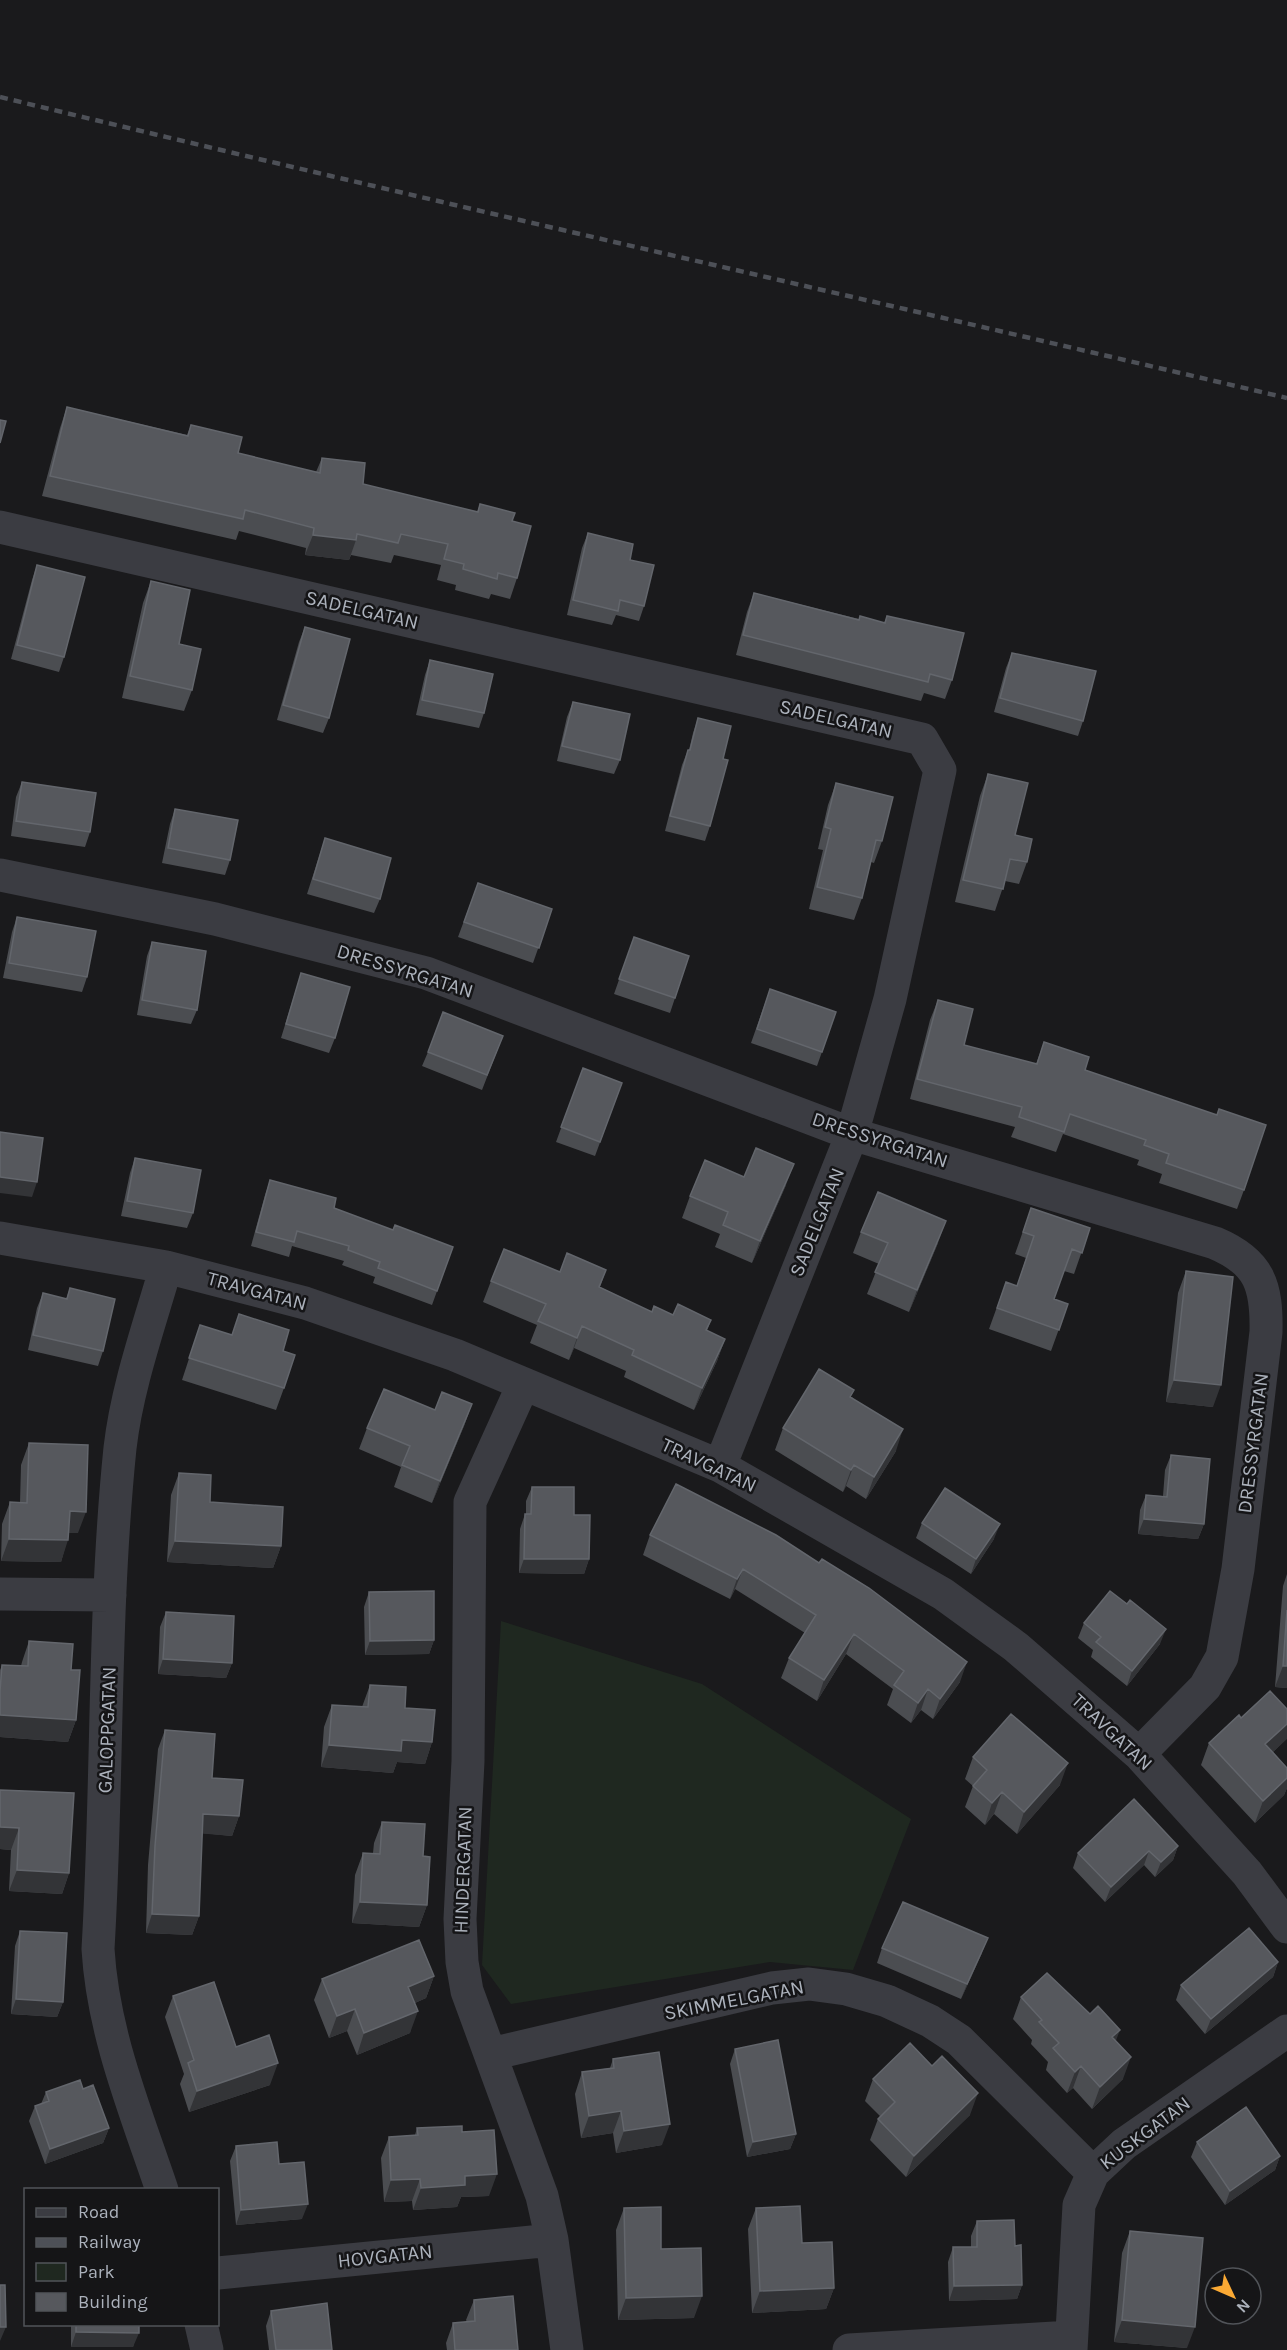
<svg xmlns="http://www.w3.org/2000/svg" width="1287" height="2350" font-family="Karla,sans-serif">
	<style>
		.green { fill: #1f2820 }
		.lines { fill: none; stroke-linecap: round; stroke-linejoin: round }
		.minor { stroke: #3b3c42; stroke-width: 33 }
		.rail { stroke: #4d5057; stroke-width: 4.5; stroke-dasharray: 8 6; stroke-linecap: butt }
		.wall { fill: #4b4d51 }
		.shaded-wall { fill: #333437 }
		.building { fill: #56585d; stroke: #63666c; stroke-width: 1.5 }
		.labels { text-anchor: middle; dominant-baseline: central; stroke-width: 5; stroke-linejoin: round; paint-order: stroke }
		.street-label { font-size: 20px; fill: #acb2bc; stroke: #151517 }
	</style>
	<rect width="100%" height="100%" fill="#1a1a1c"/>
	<path class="green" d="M501,1621l201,63 209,135 -58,151 -83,-8 -259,42 -29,-39z"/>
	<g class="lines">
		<path class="minor" d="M0,527l922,212 18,31 -50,229 -38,135 -132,332
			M0,875l215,44 211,54 426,161 363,109c45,19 52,43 51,89l-28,237 -16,88 -17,30 -66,67
			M0,1238l166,29 139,36 150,52 265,111 223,128 73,53 123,107 108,119 40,54
			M523,1385l-53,117 -2,259 -8,158 2,43 5,29 75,205 10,44 15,110
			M0,1594l110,1
			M491,2054l281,-66 37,-4 37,5 41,12 43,20 29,19 134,133
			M162,2190c-27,-80 -59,-157 -64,-241 10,-167 5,-335 22,-501 7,-61 29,-122 46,-181
			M218,2273l334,-33
			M201,2324l6,26
			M849,2350l222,-13
			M1071,2350l8,-145 14,-32 31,-29 163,-113"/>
		<path class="rail" d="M0,97c428,104 858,200 1287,301"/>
	</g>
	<path class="wall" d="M67,407l120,28 4,-10 47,28 78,19 6,-14 41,26 114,28 3,-8 32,17 5,57 -7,21 -19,-5 -2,5 -34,-9 1,-5 -19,-5 4,-15 -47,-10 -3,8 -40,-8 -2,5 -44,-5 1,-7 -67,-17 -3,9 -194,-44 18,-68z
		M588,533l42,27 14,46 -5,15 -23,-6 -4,10 -45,-10 15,-67z
		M37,565l27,92 -5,15 -48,-13 21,-79z
		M151,581l28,63 13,46 -8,21 -62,-13 21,-95z
		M754,593l105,26 25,4 3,-7 65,64 -7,19 -21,-6 -3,8 -185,-46 11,-43z
		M305,627l24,91 -6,15 -46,-13 22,-78z
		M1012,653l71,68 -5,15 -84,-24 12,-44z
		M430,660l54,53 -5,15 -63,-13 9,-40z
		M573,702l47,58 -6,14 -57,-13 10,-44z
		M698,718l25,41 -13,67 -5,15 -40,-10 17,-66 6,-15h1l4,-17z
		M988,774l27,61 12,27 -8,22 -14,-3 -10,30 -40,-9 25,-106z
		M22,782l68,50 -5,15 -74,-11 5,-39z
		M836,783l46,58 -8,22 -3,-1 -9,36 -8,22 -45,-11 14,-59 -5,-1 10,-44z
		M175,809l55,51 -5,15 -63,-12 8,-39z
		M325,838l55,61 -6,14 -67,-19z
		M478,883l74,26 -19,54 -75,-26z
		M17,917l70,60 -5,15 -79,-14 9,-46z
		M634,937l55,19 -19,57 -56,-19z
		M152,942l45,68 -6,14 -54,-9 10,-59z
		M301,973l34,65 -6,15 -48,-15z
		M770,989l66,23 -19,54 -66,-23z
		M938,1000l26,45 72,19 8,-22 41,28 159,120 -7,19 -78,-26 3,-9 -25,-9 2,-5 -76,-26 -7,18 -45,-15 4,-10 -105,-28 20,-79z
		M503,1036l-21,54 -60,-24 6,-14z
		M583,1068l39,15 -27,73 -39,-14z
		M135,1158l58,55 -6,15 -66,-12 9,-43z
		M744,1177l42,8 -34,78 -37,-16 5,-13 -38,-16 8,-22z
		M270,1180l64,28 59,22 60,17 -21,58 -59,-22 2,-6 -33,-12 2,-4 -52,-15 -3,11 -38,-11 14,-51z
		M1031,1208l59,20 -16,46 -10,-3 -10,28 14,5 -17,47 -62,-22 17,-47 11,4 9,-28 -11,-4z
		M861,1232l77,11 -29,69 -42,-18 12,-30 -26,-11z
		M606,1270l-6,17 52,25 59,8 -4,11 18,8 -8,22 -23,49 -70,-33 2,-6 -52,-23 -5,12 -39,-17 7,-18 -54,-23 8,-21 69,-9z
		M1186,1271l27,136 -47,-5 12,-109z
		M70,1288l33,63 -5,15 -70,-16 9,-42 6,-15 23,6z
		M200,1325l83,26 1,37 -8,22 -94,-30z
		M852,1397l44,54 -30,48 -20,-13 -3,6 -68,-42 8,-22z
		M472,1404l-8,22 -32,77 -38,-16 7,-20 -42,-18 8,-21 68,-18z
		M29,1443l49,90h-9l-8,29 -60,-1 1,-37 8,-22 10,1 1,-38z
		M1171,1455l33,69 -6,15 -60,-5 2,-24 6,-15 17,1 2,-26z
		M179,1473l31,29 71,44 -8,22 -106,-6 4,-67z
		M676,1484l284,198 -27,37 -12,-9 -10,13 -24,-18 6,-16 -47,-35 -29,47 -36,-23 8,-20 16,-25 -70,-44 -5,10 -87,-44 7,-20z
		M532,1487l42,28 15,44 -5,15 -65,-1 1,-44 5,-15h1v-13z
		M922,1523l72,16 -23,35 -55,-36z
		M1287,1574v114l-12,-1 8,-101z
		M369,1592l65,48 -5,14 -64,1 -1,-48z
		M166,1612l66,51 -6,15 -68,-4 2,-47z
		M1084,1623l76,21 -33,42 -36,-29 2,-7 -15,-12z
		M29,1641l47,79 -8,22 -68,-5v-67l2,-5 19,1 1,-4z
		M370,1685l35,23 27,34 -7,22 -28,-2 -4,11 -72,-6 3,-40 8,-22 30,2z
		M1287,1709v29l-14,14 14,16v20l-3,7 -29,28 -54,-58 8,-22 32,-25z
		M165,1730l47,48 27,38 -7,20 -30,-3 -3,83 -7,19 -46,-2 2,-68 10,-116z
		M973,1757l87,28 -43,49 -23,-20 -9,11 -20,-18 8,-21 -8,-7z
		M0,1790l69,83 -7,21 -53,-3 2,-41 -11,-1z
		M382,1822l41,34 4,49 -8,22 -67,-4 3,-48 8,-22h10l1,-10z
		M1178,1846l-5,14 -18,17 -11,-12 -39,37 -32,-34 5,-15z
		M20,1931l43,71 -6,15 -46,-3 4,-68z
		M882,1948l100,5 -21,46 -84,-36z
		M1278,1962l-5,15 -68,57 -29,-34 5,-15z
		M434,1976l-8,22 -11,5 -5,30 -53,22 -10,-24 -18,7 -15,-38 8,-21z
		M173,1996l63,51 34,38 -81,27 -9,-28 4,-10 -19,-57z
		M1021,1997l95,44 7,38 -31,30 -19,-21 -6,5 -21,-23 2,-8 -17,-18 1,-4 -19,-21z
		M735,2049l61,85 -6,15 -43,8 -17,-93z
		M613,2059l49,86 -46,8 -3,-20 -32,5 -6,-44 7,-22 28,-4z
		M873,2079l97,36 -64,62 -36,-37 8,-21 2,-3 -15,-15z
		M83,2089l26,39 -6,15 -58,21 -16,-43 6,-15 6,-2 5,-12z
		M417,2128l45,4 27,64 -28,1 -4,10 -44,3 -1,-9 -28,1 -3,-44 8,-21 26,-2z
		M1197,2142l83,14 -5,14 -50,35 -34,-48z
		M236,2146l43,18 23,55 -66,6 -6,-64z
		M624,2208l37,41 33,69 -76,2 -2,-90z
		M756,2208l78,80 -8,21 -74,4 -4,-84z
		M977,2221l45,64 -5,14 -68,2 -1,-39 5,-15h18v-11z
		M1130,2231l57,117 -73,-6 8,-89z
		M474,2300l44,50h-71l-1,-7 7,-20 14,-1 -1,-2z
		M271,2311l61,39h-63l-3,-24z
		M71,2325h68l-6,22h-62z"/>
	<path class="shaded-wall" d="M313,535l43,5 -7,20 -44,-5z
		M794,1164l-8,21 -34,78 8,-22z
		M0,1177l37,5 -5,15 -32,-4z
		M946,1221l-8,22 -29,69 8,-22z
		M582,1326l-8,22 -5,12 8,-22z
		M725,1339l-8,22 -23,49 8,-22z
		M1174,1380l47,5 -8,22 -47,-5z
		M472,1404l-8,22 -32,77 8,-22z
		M903,1429l-7,22 -30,48 8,-22z
		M854,1465l-8,21 -3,6 8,-22z
		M70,1511l16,1 -8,21h-16z
		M1144,1519l60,5 -6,15 -60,-5z
		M1000,1524l-6,15 -23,35 5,-15z
		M9,1539l59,1 -7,22 -60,-1z
		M175,1541l106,5 -8,22 -106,-6z
		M524,1559h65l-5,15 -65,-1z
		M743,1569l-8,20 -5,10 7,-20z
		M1166,1629l-6,15 -33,42 5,-15z
		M854,1634l-8,20 -29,47 7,-21z
		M434,1640l-5,14 -64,1 5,-14z
		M163,1659l69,4 -6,15 -68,-4z
		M967,1662l-7,20 -27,37 7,-20z
		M1283,1666h4v22l-12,-1z
		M928,1689l-7,21 -10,13 7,-20z
		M0,1715l76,5 -8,22 -68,-5z
		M1287,1724v15l-29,27 7,-22z
		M402,1740l30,2 -7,22 -28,-2 -4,11 -72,-6 8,-22z
		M1068,1763l-8,22 -43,49 7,-22z
		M1287,1778v10l-3,7 -29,28 8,-22z
		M1002,1792l-8,22 -9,11 7,-22z
		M203,1814l36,2 -7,20 -36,-3z
		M0,1827l19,1 -8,22 -11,-1z
		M1178,1846l-5,14 -18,17 6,-15z
		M1149,1851l-5,14 -39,37 6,-15z
		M17,1870l52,3 -7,21 -53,-3z
		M360,1902l67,3 -8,22 -67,-4z
		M152,1914l47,2 -7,19 -46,-2z
		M988,1938l-6,15 -21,46 6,-15z
		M1278,1962l-5,15 -68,57 6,-15z
		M434,1976l-8,22 -25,11 7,-22z
		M16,1999l47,3 -6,15 -46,-3z
		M355,2009l-8,22 -18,7 8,-22z
		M418,2011l-8,22 -53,22 7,-22z
		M1120,2030l-8,21v-14z
		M1131,2057l-8,22 -31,30 8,-22z
		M278,2063l-8,22 -81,27 8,-21z
		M1081,2066l-8,22 -6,5 8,-21z
		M978,2093l-8,22 -64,62 8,-21z
		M621,2111l-8,22 -32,5 8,-22z
		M670,2124l-8,21 -46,8 8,-22z
		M109,2128l-6,15 -58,21 5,-15z
		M796,2134l-6,15 -43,8 6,-15z
		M1280,2156l-5,14 -50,35 5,-14z
		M497,2174l-8,22 -28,1 -4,10 -44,3 8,-22 44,-12z
		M420,2179l-8,22 -28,1 7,-22z
		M308,2204l-6,15 -66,6 5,-15z
		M1022,2285l-5,14 -68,2 5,-15z
		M834,2288l-8,21 -74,4 8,-22z
		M702,2296l-8,22 -76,2 8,-22z
		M1122,2320l73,7 -8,21 -73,-6z
		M0,2327h6l-6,14z
		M76,2332l63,1 -6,14h-62z"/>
	<path class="building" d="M67,407l121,29 3,-11 51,12 -4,16 82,20 2,-15 43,5 -2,21 115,28 2,-8 35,9 -3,8 19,5 -14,52 -19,-5 -1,6 -34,-10 1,-5 -20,-5 4,-15 -47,-10 -3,9 -41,-9 -1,6 -43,-5 1,-7 -69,-18 -2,9 -193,-43z
		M0,420l6,1 -6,22z
		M588,533l45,11 -3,16 24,5 -10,41 -24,-6 -2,11 -45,-11z
		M37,565l48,12 -21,80 -47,-12z
		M151,581l39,9 -11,54 22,5 -9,41 -62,-14z
		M754,593l105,27 1,-4 25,7 2,-7 77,17 -12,47 -22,-6 -2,8 -185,-47z
		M305,627l45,12 -21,79 -46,-13z
		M1012,653l84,18 -13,50 -83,-23z
		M430,660l63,14 -9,39 -62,-13z
		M573,702l57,12 -10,46 -58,-14z
		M698,718l33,8 -8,33 5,1 -18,66 -40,-10 18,-66h2z
		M988,774l40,9 -13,52 17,4 -5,23 -17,-3 -7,30 -40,-9z
		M22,782l74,11 -6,39 -74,-11z
		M836,783l57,14 -11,44 -6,-1 -14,58 -45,-11 14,-58 -6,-2z
		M175,809l63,11 -8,40 -62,-12z
		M325,838l66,20 -11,41 -67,-20z
		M478,883l74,26 -13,39 -75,-26z
		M17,917l79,14 -9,46 -78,-14z
		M634,937l55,19 -14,42 -56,-19z
		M152,942l54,9 -9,59 -55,-10z
		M301,973l49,14 -15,51 -49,-14z
		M770,989l66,23 -14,40 -65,-23z
		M938,1000l35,9 -9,36 73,19 7,-22 45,15 -4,13 132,45 2,-6 47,16 -22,65 -78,-27 3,-9 -25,-9 2,-5 -76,-26 -6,18 -45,-15 3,-10 -105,-28z
		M443,1012l60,24 -16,39 -59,-23z
		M583,1068l39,15 -22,59 -39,-15z
		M0,1132l43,6 -6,44 -37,-5z
		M756,1148l38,16 -34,77 -37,-16 5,-13 -38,-16 15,-36 39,17z
		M135,1158l66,12 -8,43 -66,-12z
		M270,1180l66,18 -2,10 59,22 2,-5 58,22 -16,44 -59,-23 2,-6 -32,-12 1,-4 -52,-15 -3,11 -38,-10z
		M878,1192l68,29 -29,69 -42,-18 13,-29 -27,-11z
		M1031,1208l59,20 -8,25 -10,-4 -18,50 14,5 -9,26 -62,-22 9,-26 11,4 17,-50 -11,-4z
		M504,1249l56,23 7,-19 39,17 -7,17 53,25 2,-6 19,9 5,-11 33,16 -5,10 19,9 -23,49 -70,-33 2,-5 -52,-24 -5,12 -39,-17 8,-17 -55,-23z
		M1186,1271l47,6 -12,108 -47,-5z
		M70,1288l45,11 -12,52 -70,-16 10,-42 24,6z
		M239,1314l50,16 -6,21 12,4 -11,33 -95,-30 11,-33 32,10z
		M819,1369l35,21 -4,7 53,32 -29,48 -20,-12 -3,5 -68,-42z
		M384,1389l51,21 7,-18 30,12 -32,77 -38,-16 8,-19 -43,-18z
		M29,1443l59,2 -2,67 -16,-1 -2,29 -59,-1 1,-37 17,1z
		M1171,1455l39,4 -6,65 -60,-5 2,-24 21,2z
		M179,1473l32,2 -1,27 73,5 -2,39 -106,-5z
		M676,1484l100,51 43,28 3,-4 47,29 98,74 -27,37 -12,-10 -10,14 -24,-18 10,-14 -50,-37 -30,46 -35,-22 27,-43 -73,-46 -6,10 -87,-44z
		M532,1487h42v28h16l-1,44h-65l1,-45h6z
		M945,1488l55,36 -24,35 -54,-36z
		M434,1591v49l-64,1 -1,-49z
		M1110,1591l17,13 3,-4 36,29 -34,42 -36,-29 5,-5 -17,-14z
		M1287,1610v56h-4z
		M166,1612l68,4 -2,47 -69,-4z
		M29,1641l44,3 -2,26h9l-4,50 -76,-5v-24l2,-26 26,1z
		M370,1685l36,2 -1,21 30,2 -3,32 -30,-2 -1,11 -72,-6 3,-40 36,2z
		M1270,1691l17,18v15l-22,20 22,24v10l-24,23 -54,-58 30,-28 2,3z
		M1011,1714l57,49 -44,49 -22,-20 -10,11 -19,-17 14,-16 -14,-13z
		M165,1730l50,4 -3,44 31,2 -4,36 -36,-2 -4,102 -47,-2 3,-68z
		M0,1790l74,3 -5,80 -52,-3 2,-42 -19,-1z
		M1134,1799l44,47 -17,16 -12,-11 -38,36 -33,-34z
		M382,1822l43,2 -2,32 7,1 -3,48 -67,-3 3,-49 17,1z
		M903,1902l85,36 -21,46 -85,-36z
		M1249,1928l29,34 -67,57 -30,-34z
		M20,1931l47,2 -4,69 -47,-3z
		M419,1940l15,36 -26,11 10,24 -54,22 -9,-24 -18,7 -15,-37z
		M1047,1973l43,41 8,-8 22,24 -8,7 19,20 -31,30 -19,-21 -6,6 -22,-24 6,-5 -20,-21 3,-2 -21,-23z
		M214,1982l22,65 33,-12 9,28 -81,28 -9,-28 6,-3 -21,-64z
		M778,2040l18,94 -43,8 -18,-93z
		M910,2043l22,23 10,-10 36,37 -64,63 -36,-37 17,-17 -22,-23z
		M659,2052l11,72 -46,7 -3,-20 -32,5 -7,-44 32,-4 -1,-9z
		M80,2080l3,9 10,-4 16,43 -59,21 -15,-43 14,-5 -3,-9z
		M1246,2107l34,49 -50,35 -33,-49z
		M462,2126v6l32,-2 3,44 -32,2v9l-44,3 -1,-9 -29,1 -2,-43 29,-2 -1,-7z
		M277,2142l2,22 25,-2 4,42 -67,6 -5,-64z
		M800,2206l2,37 30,-1 2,46 -74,3 -4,-83z
		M661,2207v42l40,-1 1,48 -76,2 -2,-90z
		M1014,2220l1,26 6,-1 1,40 -68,1 -1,-39h24v-26z
		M1130,2231l73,7 -8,89 -73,-7z
		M0,2285h5l1,42h-6z
		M513,2296l5,54h-63l-2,-27 22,-2 -1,-21z
		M327,2303l5,47h-56l-5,-39z
		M76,2325h63v8l-63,-1z"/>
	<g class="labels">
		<g class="street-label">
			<text transform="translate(362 610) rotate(13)">SADELGATAN</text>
			<text transform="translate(836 719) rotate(13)">SADELGATAN</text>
			<text transform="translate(405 971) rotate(17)">DRESSYRGATAN</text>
			<text transform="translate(880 1140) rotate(18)">DRESSYRGATAN</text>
			<text transform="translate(817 1222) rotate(-68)">SADELGATAN</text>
			<text transform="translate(257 1291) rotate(15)">TRAVGATAN</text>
			<text transform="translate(1253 1443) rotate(-83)">DRESSYRGATAN</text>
			<text transform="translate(709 1465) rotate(25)">TRAVGATAN</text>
			<text transform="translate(107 1730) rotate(-88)">GALOPPGATAN</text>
			<text transform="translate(1112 1732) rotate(43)">TRAVGATAN</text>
			<text transform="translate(463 1870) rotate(-88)">HINDERGATAN</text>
			<text transform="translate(734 2000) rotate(-11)">SKIMMELGATAN</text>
			<text transform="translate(1145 2133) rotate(-37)">KUSKGATAN</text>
			<text transform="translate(385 2256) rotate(-6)">HOVGATAN</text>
		</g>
	</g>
	<rect x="24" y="2188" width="195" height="138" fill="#151517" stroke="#515459" stroke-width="1.5"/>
	<rect x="36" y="2208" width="30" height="9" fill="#3b3c42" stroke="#515459" stroke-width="1.5"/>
	<text x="78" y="2218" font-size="18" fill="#acb2bc">Road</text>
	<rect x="36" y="2238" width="30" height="9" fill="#4d5057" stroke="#515459" stroke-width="1.5"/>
	<text x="78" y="2248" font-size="18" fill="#acb2bc">Railway</text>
	<rect x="36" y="2263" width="30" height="18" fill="#1f2820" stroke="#515459" stroke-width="1.5"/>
	<text x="78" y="2278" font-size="18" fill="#acb2bc">Park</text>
	<rect x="36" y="2293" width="30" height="18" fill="#56585d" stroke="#515459" stroke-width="1.5"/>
	<text x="78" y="2308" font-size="18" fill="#acb2bc">Building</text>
	<g transform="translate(1233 2296) rotate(134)"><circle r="28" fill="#151517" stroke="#515459" stroke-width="1.5"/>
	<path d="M0-4.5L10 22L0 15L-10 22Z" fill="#faa934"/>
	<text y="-9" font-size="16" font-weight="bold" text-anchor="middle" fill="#acb2bc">N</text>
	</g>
</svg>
